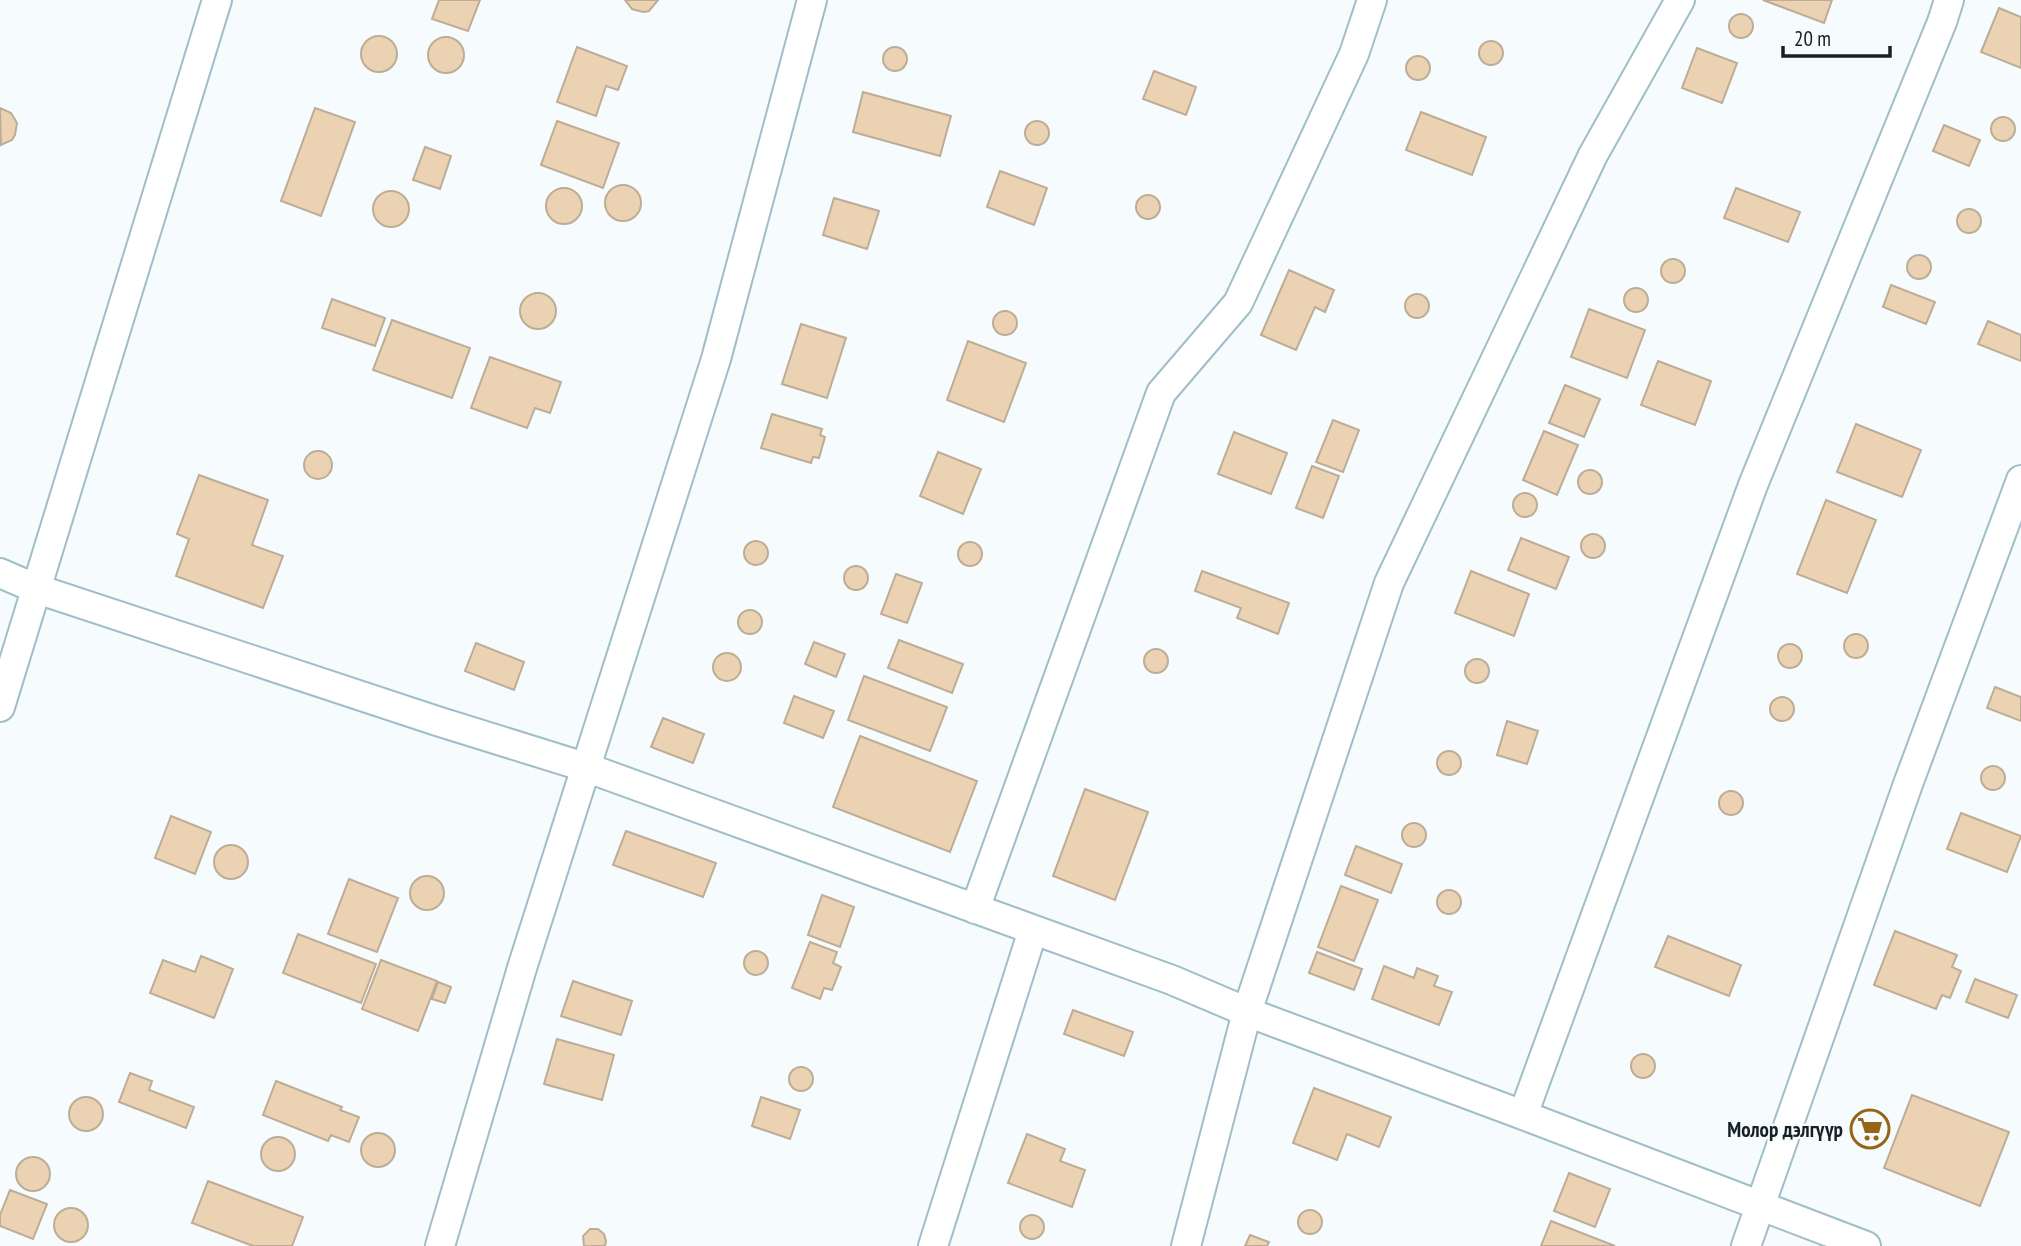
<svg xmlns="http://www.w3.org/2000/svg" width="2021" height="1246" font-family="'PT Sans Narrow',sans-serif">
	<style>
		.building { fill: #ebd2b2; stroke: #bdac96; stroke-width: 2 }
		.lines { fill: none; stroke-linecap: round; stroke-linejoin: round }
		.street-casing { stroke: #9fbec8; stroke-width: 32 }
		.street { stroke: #fff; stroke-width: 28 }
		.labels { text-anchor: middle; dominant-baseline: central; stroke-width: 5; stroke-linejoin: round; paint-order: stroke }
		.poi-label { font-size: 21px; font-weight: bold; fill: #152124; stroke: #f6fcfe; text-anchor: end }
	</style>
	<rect width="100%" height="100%" fill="#f6fcfe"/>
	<path class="building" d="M439,0h41l-12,31 -36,-12z
		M625,0h33l-9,11 -6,1 -11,-3z
		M1763,0h69l-8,23z
		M1999,8l22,9v51l-40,-16z
		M1729 26a12 12 0 1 1 24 0a12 12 0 1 1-24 0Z
		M361 54a18 18 0 1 1 36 0a18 18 0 1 1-36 0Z
		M428 55a18 18 0 1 1 36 0a18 18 0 1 1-36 0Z
		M1479 53a12 12 0 1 1 24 0a12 12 0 1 1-24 0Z
		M577,47l50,19 -9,24 -12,-4 -10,30 -39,-14z
		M883 59a12 12 0 1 1 24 0a12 12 0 1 1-24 0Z
		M1697,48l40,15 -15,40 -40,-15z
		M1406 68a12 12 0 1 1 24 0a12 12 0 1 1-24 0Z
		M1154,71l42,16 -10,28 -43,-16z
		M863,92l88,24 -11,40 -87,-24z
		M0,108l11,5 6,10 -2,12 -3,5 -11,5z
		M315,108l40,14 -34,94 -40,-15z
		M1421,112l65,25 -14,38 -66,-25z
		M1991 129a12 12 0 1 1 24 0a12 12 0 1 1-24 0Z
		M557,121l62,22 -16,45 -62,-23z
		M1025 133a12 12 0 1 1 24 0a12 12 0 1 1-24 0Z
		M1944,125l36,15 -11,26 -36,-15z
		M425,147l26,9 -11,33 -27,-9z
		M1000,171l47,17 -13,37 -47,-18z
		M605 203a18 18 0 1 1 36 0a18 18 0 1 1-36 0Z
		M1736,188l64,24 -12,30 -64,-24z
		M546 206a18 18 0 1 1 36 0a18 18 0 1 1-36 0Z
		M373 209a18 18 0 1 1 36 0a18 18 0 1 1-36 0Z
		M1136 207a12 12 0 1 1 24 0a12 12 0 1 1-24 0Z
		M834,198l45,13 -12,38 -44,-14z
		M1957 221a12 12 0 1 1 24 0a12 12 0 1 1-24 0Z
		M1907 267a12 12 0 1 1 24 0a12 12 0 1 1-24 0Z
		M1661 271a12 12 0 1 1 24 0a12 12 0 1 1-24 0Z
		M1289,270l45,20 -9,22 -10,-5 -19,43 -35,-15z
		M1891,285l44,17 -9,22 -43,-17z
		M1624 300a12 12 0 1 1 24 0a12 12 0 1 1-24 0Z
		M520 311a18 18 0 1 1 36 0a18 18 0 1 1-36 0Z
		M1405 306a12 12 0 1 1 24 0a12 12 0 1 1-24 0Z
		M332,299l53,19 -10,28 -53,-18z
		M1589,309l56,21 -18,48 -56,-21z
		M993 323a12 12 0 1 1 24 0a12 12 0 1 1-24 0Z
		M392,320l78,28 -18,50 -79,-28z
		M1988,321l33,14v26l-43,-17z
		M801,324l45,14 -19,60 -45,-14z
		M968,341l58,22 -22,59 -57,-22z
		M490,357l71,25 -11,31 -15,-5 -8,20 -56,-20z
		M1658,361l53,20 -16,44 -54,-20z
		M1565,385l35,14 -16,38 -35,-14z
		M772,414l50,15 -2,6 5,2 -6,21 -6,-1 -2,6 -50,-15z
		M1333,420l26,10 -16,42 -27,-10z
		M1856,424l65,26 -19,47 -65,-25z
		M1544,431l34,14 -21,50 -34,-15z
		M1234,432l53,21 -16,41 -53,-20z
		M304 465a14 14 0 1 1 28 0a14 14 0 1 1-28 0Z
		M938,452l43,17 -18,45 -43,-18z
		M1312,466l27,10 -16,42 -27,-10z
		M1578 482a12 12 0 1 1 24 0a12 12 0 1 1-24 0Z
		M199,475l69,25 -16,45 31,11 -20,52 -87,-32 13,-37 -12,-5z
		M1513 505a12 12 0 1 1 24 0a12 12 0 1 1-24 0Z
		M1826,500l50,20 -29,73 -50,-19z
		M1581 546a12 12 0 1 1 24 0a12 12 0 1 1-24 0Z
		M1521,538l48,19 -13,32 -48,-19z
		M744 553a12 12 0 1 1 24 0a12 12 0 1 1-24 0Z
		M958 554a12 12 0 1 1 24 0a12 12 0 1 1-24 0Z
		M844 578a12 12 0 1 1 24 0a12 12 0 1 1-24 0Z
		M1202,571l87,32 -11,31 -41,-16 4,-10 -46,-17z
		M1471,571l58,23 -15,42 -59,-23z
		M896,574l26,9 -15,40 -26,-9z
		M738 622a12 12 0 1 1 24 0a12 12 0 1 1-24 0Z
		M1844 646a12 12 0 1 1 24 0a12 12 0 1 1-24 0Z
		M899,640l64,24 -11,29 -64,-25z
		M814,642l31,12 -9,23 -31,-13z
		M476,643l48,19 -10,28 -49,-19z
		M1778 656a12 12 0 1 1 24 0a12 12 0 1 1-24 0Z
		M1144 661a12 12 0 1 1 24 0a12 12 0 1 1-24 0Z
		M713 667a14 14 0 1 1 28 0a14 14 0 1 1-28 0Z
		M1465 671a12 12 0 1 1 24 0a12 12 0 1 1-24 0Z
		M864,676l83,31 -17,44 -82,-31z
		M1995,687l26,10v24l-34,-13z
		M794,696l40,15 -11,27 -39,-15z
		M1770 709a12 12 0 1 1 24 0a12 12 0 1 1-24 0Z
		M663,718l41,16 -11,29 -42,-16z
		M1507,721l31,10 -11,33 -30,-9z
		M860,736l117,45 -27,71 -117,-45z
		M1437 763a12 12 0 1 1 24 0a12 12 0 1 1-24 0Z
		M1981 778a12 12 0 1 1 24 0a12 12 0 1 1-24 0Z
		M1085,789l63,23 -33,88 -62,-24z
		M1719 803a12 12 0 1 1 24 0a12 12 0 1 1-24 0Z
		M1961,813l60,23 -14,36 -60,-23z
		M171,816l40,16 -16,42 -40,-16z
		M1402 835a12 12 0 1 1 24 0a12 12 0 1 1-24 0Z
		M626,831l90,32 -13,34 -90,-32z
		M214 862a17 17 0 1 1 34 0a17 17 0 1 1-34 0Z
		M1356,846l46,18 -11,29 -46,-18z
		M410 893a17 17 0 1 1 34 0a17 17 0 1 1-34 0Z
		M349,879l49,19 -21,54 -49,-18z
		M1341,886l37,14 -24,61 -36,-14z
		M1437 902a12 12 0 1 1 24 0a12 12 0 1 1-24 0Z
		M822,895l32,12 -14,40 -32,-12z
		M1895,931l62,24 -5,12 9,4 -11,27 -8,-3 -6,14 -62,-24z
		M298,934l78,30 -15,39 -78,-30z
		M1668,936l73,29 -12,31 -74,-29z
		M810,942l27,10 -4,11 8,4 -9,23 -8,-2 -4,11 -28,-11z
		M744 963a12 12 0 1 1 24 0a12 12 0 1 1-24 0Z
		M1317,952l45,17 -8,21 -45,-17z
		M201,956l32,13 -19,49 -64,-25 13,-33 32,12z
		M381,960l56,21 -19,50 -56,-22z
		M1384,966l30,12 3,-10 21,8 -4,10 18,6 -13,33 -67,-26z
		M1975,979l42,16 -9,23 -42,-16z
		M573,981l59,20 -11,34 -60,-19z
		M438,982l13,5 -6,16 -13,-4z
		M1073,1010l60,22 -9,24 -60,-22z
		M557,1039l57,16 -12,45 -58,-16z
		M1631 1066a12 12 0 1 1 24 0a12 12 0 1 1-24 0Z
		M789 1079a12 12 0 1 1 24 0a12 12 0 1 1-24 0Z
		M130,1073l22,8 -3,9 45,17 -8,21 -67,-26z
		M276,1081l66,26 -2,3 19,7 -10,25 -18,-7 -3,6 -65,-26z
		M1314,1088l77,29 -12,30 -32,-13 -10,26 -44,-17z
		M1912,1095l97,37 -29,74 -96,-38z
		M69 1114a17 17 0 1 1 34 0a17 17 0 1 1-34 0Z
		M761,1097l39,13 -10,29 -38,-13z
		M361 1150a17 17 0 1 1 34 0a17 17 0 1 1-34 0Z
		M1027,1134l38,15 -5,12 25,9 -13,37 -64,-24z
		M261 1154a17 17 0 1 1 34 0a17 17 0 1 1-34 0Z
		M16 1174a17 17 0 1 1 34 0a17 17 0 1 1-34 0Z
		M1569,1173l41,16 -15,38 -41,-16z
		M208,1181l95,36 -11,29h-39l-61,-23z
		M10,1190l37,14 -14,35 -33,-13v-11z
		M54 1225a17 17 0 1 1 34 0a17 17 0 1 1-34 0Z
		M1298 1222a12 12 0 1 1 24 0a12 12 0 1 1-24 0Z
		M1020 1227a12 12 0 1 1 24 0a12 12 0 1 1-24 0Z
		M1551,1221l64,25h-74z
		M590,1229h8l6,5 2,7 -1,5h-21l-1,-10z
		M1250,1235l19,7 -2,4h-22z"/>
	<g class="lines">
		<defs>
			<path id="street" d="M0,573l37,16 400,132 148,46 587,213 75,32 276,103 343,131
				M0,707l217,-707
				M975,909l186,-516 77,-90 116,-249 18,-54
				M1523,1115l230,-630 189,-463 7,-22
				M440,1246l82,-278 194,-609 96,-359
				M933,1246l100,-316
				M1186,1246l61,-234 142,-429 204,-428 87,-155
				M1746,1246l162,-462 113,-304"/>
		</defs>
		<use href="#street" class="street-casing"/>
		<use href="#street" class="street"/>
	</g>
	<defs>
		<symbol id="supermarket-ring" viewBox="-11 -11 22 22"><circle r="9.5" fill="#f6fcfe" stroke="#966516" stroke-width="1.5"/><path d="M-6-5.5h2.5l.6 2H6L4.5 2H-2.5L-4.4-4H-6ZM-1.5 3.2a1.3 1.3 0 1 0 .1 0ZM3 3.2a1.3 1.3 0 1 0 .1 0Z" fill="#966516"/></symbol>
	</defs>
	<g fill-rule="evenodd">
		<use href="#supermarket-ring" x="1848" y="1107" width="44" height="44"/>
	</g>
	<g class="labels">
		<g class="poi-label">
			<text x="1843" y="1129">Молор дэлгүүр</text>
		</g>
	</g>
	<path d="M1783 46v10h107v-10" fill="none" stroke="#152124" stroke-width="3.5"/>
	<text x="1794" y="46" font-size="21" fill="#152124" stroke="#f6fcfe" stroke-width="5" paint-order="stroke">20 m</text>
</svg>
